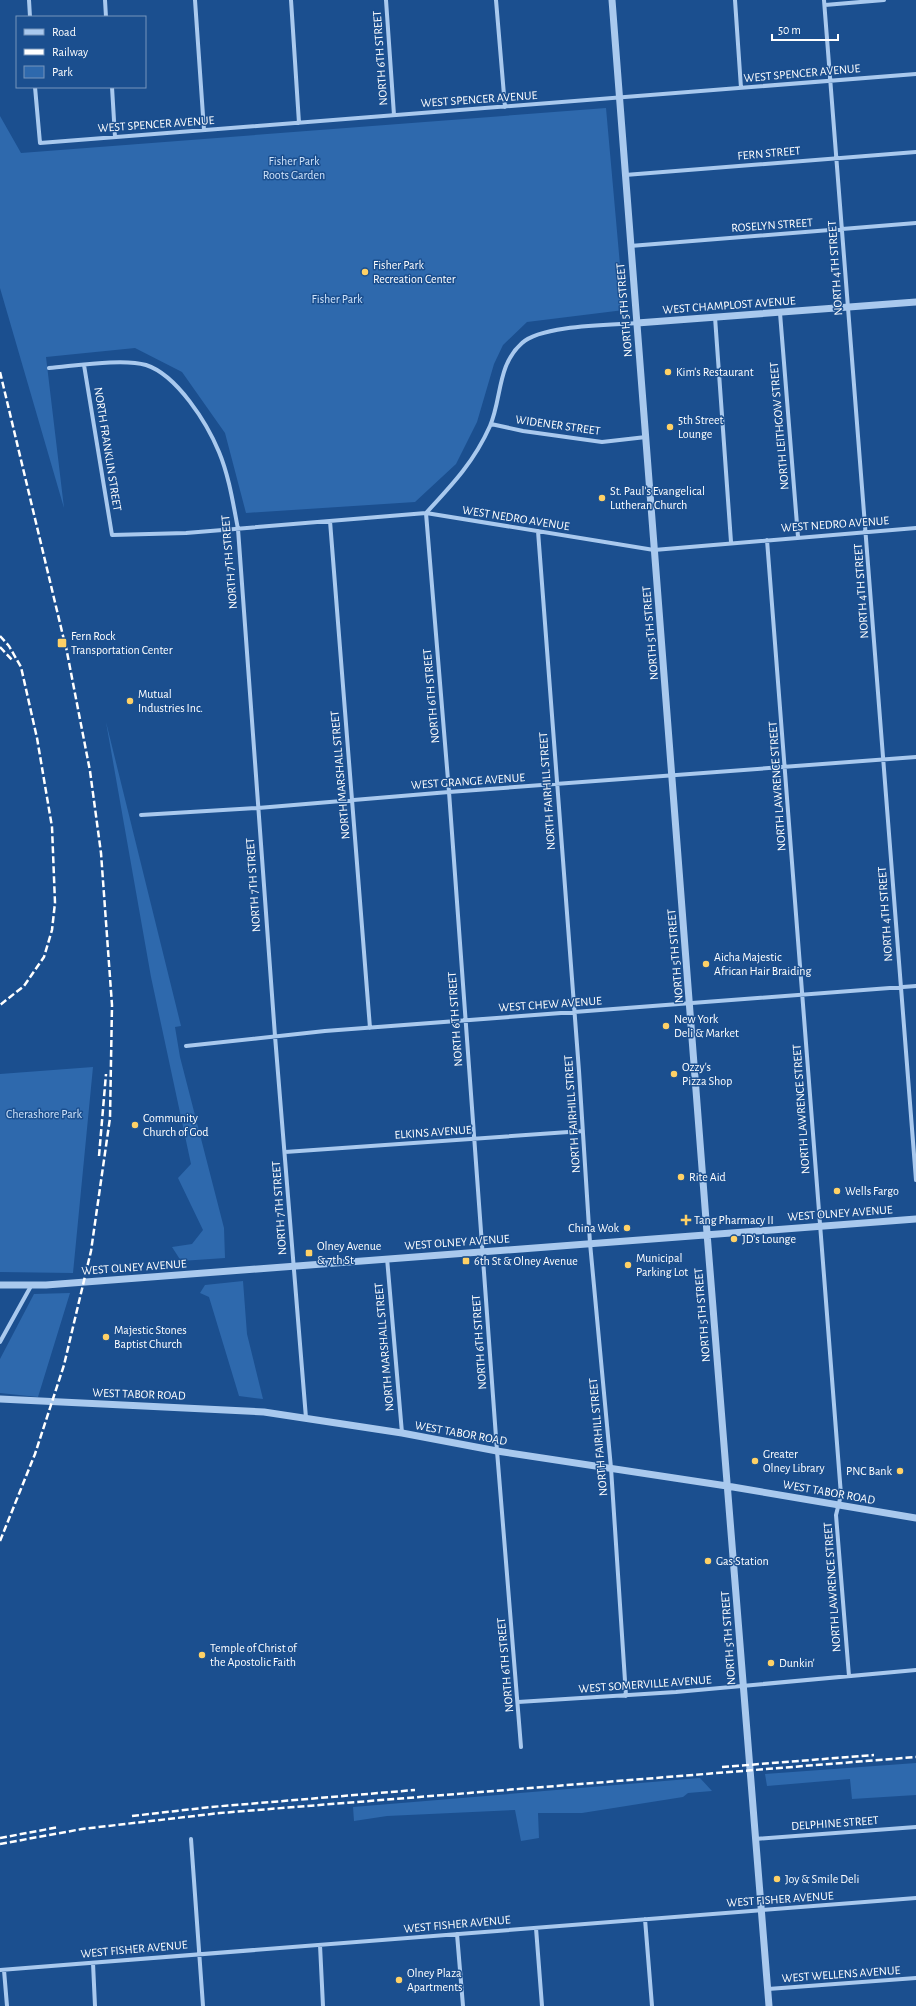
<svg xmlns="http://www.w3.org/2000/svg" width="916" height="2006" font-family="'Alegreya Sans',sans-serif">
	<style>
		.green { fill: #2e69ad }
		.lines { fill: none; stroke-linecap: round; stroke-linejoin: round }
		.minor { stroke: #a9c9ee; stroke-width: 4 }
		.tertiary { stroke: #a9c9ee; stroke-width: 7 }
		.rail { stroke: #fff; stroke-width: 2.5; stroke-dasharray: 7 3; stroke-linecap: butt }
		.poi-dot { fill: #ffd166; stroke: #1b4f8f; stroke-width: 1.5 }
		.labels { text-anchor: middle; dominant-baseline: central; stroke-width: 3; stroke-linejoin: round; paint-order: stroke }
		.street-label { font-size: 12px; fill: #fff; stroke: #1b4f8f }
		.park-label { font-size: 12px; fill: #cfe3fa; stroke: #1b4f8f }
		.poi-label { font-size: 12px; fill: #fff; stroke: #1b4f8f; text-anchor: start }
	</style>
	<rect width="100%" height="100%" fill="#1b4f8f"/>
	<path class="green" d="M606,108l18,202 -97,12 -24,23 -9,19 -17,58 -21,42 -41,38 -169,11 -21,-80 -43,-61 -47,-24 -89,9 18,151 -64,-220v-172l21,37z
		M106,722l75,304 -6,1 5,30 44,171 1,30 -44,3 -9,-14 20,-3 11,-14 -25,-52 13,-14 -40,-187z
		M93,1067l-20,206 -73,-1v-198z
		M243,1281l4,53 16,65 -24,-3 -30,-99 -9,-4 5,-8z
		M70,1293l-32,104 -38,-4v-34l34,-65z
		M916,1763v32l-64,4 -2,-20 -83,7 -2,-12z
		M700,1778l12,13 -24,2 -5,4 -101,16h-44l1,25 -18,3 -6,-31 -128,6 -33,5 -1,-14z"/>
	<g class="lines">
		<path class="minor" d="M29,0l1,17
			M105,0l1,17
			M195,0l9,130
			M291,0l8,123
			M386,0l8,115
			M496,0l9,107
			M735,0l6,88
			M824,0l92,1180
			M825,5l59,-5
			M35,87l5,56 876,-69
			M112,87l3,50
			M625,175l291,-23
			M630,246l286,-23
			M780,313l18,224
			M715,317l16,225
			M84,365l28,170 74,-2 240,-20 228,37 262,-22
			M49,368c25,-2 74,-10 97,-3 31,10 61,58 73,87 10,24 14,51 19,77l37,507 31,382
			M491,424l32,7 79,11 44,-5
			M330,521l40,507
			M538,531l41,540 11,172 21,225 15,228
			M767,540l74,955 -5,20 13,161
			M141,815l117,-7 191,-16 467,-35
			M186,1046l139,-15 591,-45
			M285,1152l298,-21
			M387,1258l15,175
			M0,1342l31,-56
			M518,1702l158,-10 240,-22
			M521,1747l-24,-296 -48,-659 -23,-279c26,-28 48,-51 64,-87 12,-28 7,-61 32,-83 19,-18 89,-18 115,-20
			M191,1839l12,167
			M755,1839l161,-12
			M645,1919l7,87
			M536,1928l6,78
			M457,1934l6,72
			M320,1945l3,61
			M93,1963l2,43
			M0,1970l916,-72
			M4,1970l3,36
			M768,1989l148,-11"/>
		<path class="tertiary" d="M612,0l95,1233 62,773
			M637,323l279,-21
			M0,1285h46l870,-66
			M0,1399l264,13 138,21 95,18 230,35 189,32"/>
		<path class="rail" d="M0,372l64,268
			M0,636l9,10 12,21 16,71 15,89 3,76 -3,27 -8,27 -20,29 -24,19
			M0,647l13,14
			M99,1156l7,-82
			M0,1541l35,-87 29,-89 27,-114 19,-133 2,-113 -11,-152 -11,-82 -24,-124
			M722,1767l152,-12
			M132,1816l79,-9 204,-17
			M0,1838l59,-11
			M0,1844l82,-15 138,-16 696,-56"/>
	</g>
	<g class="poi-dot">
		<circle cx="365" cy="272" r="4"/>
		<circle cx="668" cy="372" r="4"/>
		<circle cx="670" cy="427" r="4"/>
		<circle cx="602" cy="498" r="4"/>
		<rect x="57" y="638" width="10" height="10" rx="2"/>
		<circle cx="130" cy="701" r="4"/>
		<circle cx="706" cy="964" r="4"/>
		<circle cx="666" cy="1026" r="4"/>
		<circle cx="674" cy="1074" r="4"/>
		<circle cx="135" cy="1125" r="4"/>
		<circle cx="681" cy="1177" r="4"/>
		<circle cx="837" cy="1191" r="4"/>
		<path d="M684 1214h4v4h4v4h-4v4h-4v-4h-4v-4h4z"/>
		<circle cx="627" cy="1228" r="4"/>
		<circle cx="734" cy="1239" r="4"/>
		<rect x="305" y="1249" width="8" height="8" rx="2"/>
		<rect x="462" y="1257" width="8" height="8" rx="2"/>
		<circle cx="628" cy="1265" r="4"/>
		<circle cx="106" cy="1337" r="4"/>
		<circle cx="755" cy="1461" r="4"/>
		<circle cx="900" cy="1471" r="4"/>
		<circle cx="708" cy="1561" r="4"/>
		<circle cx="202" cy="1655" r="4"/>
		<circle cx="771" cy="1663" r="4"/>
		<circle cx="777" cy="1879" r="4"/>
		<circle cx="399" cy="1980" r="4"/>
	</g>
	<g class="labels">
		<g class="street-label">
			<text transform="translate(380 58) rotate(-94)">NORTH 6TH STREET</text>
			<text transform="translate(802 73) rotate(-5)">WEST SPENCER AVENUE</text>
			<text transform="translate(479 99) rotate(-4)">WEST SPENCER AVENUE</text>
			<text transform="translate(156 124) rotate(-4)">WEST SPENCER AVENUE</text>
			<text transform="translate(769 153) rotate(-5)">FERN STREET</text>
			<text transform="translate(772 225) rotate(-4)">ROSELYN STREET</text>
			<text transform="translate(835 268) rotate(-94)">NORTH 4TH STREET</text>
			<text transform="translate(729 305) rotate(-4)">WEST CHAMPLOST AVENUE</text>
			<text transform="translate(624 310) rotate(-95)">NORTH 5TH STREET</text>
			<text transform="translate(558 425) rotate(8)">WIDENER STREET</text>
			<text transform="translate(779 426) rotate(-95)">NORTH LEITHGOW STREET</text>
			<text transform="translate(108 449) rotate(81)">NORTH FRANKLIN STREET</text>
			<text transform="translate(516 518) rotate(9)">WEST NEDRO AVENUE</text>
			<text transform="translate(835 524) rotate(-4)">WEST NEDRO AVENUE</text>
			<text transform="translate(229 562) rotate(-95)">NORTH 7TH STREET</text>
			<text transform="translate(861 591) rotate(-94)">NORTH 4TH STREET</text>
			<text transform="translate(650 633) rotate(-95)">NORTH 5TH STREET</text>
			<text transform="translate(431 696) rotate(-95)">NORTH 6TH STREET</text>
			<text transform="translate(340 775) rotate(-95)">NORTH MARSHALL STREET</text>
			<text transform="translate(468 781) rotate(-4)">WEST GRANGE AVENUE</text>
			<text transform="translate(777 786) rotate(-94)">NORTH LAWRENCE STREET</text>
			<text transform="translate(547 791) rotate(-94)">NORTH FAIRHILL STREET</text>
			<text transform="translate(253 885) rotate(-94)">NORTH 7TH STREET</text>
			<text transform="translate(885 914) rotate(-94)">NORTH 4TH STREET</text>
			<text transform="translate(675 956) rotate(-95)">NORTH 5TH STREET</text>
			<text transform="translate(550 1004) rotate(-4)">WEST CHEW AVENUE</text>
			<text transform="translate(455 1019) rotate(-94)">NORTH 6TH STREET</text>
			<text transform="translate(801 1109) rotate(-94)">NORTH LAWRENCE STREET</text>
			<text transform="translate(572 1114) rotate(-94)">NORTH FAIRHILL STREET</text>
			<text transform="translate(433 1132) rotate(-4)">ELKINS AVENUE</text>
			<text transform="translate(279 1208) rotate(-94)">NORTH 7TH STREET</text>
			<text transform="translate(840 1213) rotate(-4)">WEST OLNEY AVENUE</text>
			<text transform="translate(457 1242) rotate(-4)">WEST OLNEY AVENUE</text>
			<text transform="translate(134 1267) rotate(-4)">WEST OLNEY AVENUE</text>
			<text transform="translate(702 1315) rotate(-95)">NORTH 5TH STREET</text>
			<text transform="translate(479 1342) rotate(-94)">NORTH 6TH STREET</text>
			<text transform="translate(384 1347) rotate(-95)">NORTH MARSHALL STREET</text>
			<text transform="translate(139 1394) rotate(2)">WEST TABOR ROAD</text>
			<text transform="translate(461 1433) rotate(10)">WEST TABOR ROAD</text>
			<text transform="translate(598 1437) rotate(-95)">NORTH FAIRHILL STREET</text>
			<text transform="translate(829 1492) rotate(10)">WEST TABOR ROAD</text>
			<text transform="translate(832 1587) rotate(-94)">NORTH LAWRENCE STREET</text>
			<text transform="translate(728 1638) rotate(-94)">NORTH 5TH STREET</text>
			<text transform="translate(505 1665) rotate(-95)">NORTH 6TH STREET</text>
			<text transform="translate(645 1684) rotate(-4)">WEST SOMERVILLE AVENUE</text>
			<text transform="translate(835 1823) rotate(-4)">DELPHINE STREET</text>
			<text transform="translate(780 1899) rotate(-4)">WEST FISHER AVENUE</text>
			<text transform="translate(457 1924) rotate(-5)">WEST FISHER AVENUE</text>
			<text transform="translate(134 1949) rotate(-5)">WEST FISHER AVENUE</text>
			<text transform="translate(841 1974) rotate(-4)">WEST WELLENS AVENUE</text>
		</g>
		<g class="park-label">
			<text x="294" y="161">Fisher Park<tspan x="294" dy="14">Roots Garden</tspan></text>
			<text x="337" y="299">Fisher Park</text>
			<text x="44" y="1114">Cherashore Park</text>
		</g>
		<g class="poi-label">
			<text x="373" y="265">Fisher Park<tspan x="373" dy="14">Recreation Center</tspan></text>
			<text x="676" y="372">Kim's Restaurant</text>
			<text x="678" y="420">5th Street<tspan x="678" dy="14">Lounge</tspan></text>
			<text x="610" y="491">St. Paul's Evangelical<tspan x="610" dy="14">Lutheran Church</tspan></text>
			<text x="71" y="636">Fern Rock<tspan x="71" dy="14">Transportation Center</tspan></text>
			<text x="138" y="694">Mutual<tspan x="138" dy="14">Industries Inc.</tspan></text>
			<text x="714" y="957">Aicha Majestic<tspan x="714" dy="14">African Hair Braiding</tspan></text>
			<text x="674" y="1019">New York<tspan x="674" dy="14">Deli &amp; Market</tspan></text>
			<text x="682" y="1067">Ozzy's<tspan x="682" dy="14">Pizza Shop</tspan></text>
			<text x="143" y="1118">Community<tspan x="143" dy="14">Church of God</tspan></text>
			<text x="689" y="1177">Rite Aid</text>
			<text x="845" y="1191">Wells Fargo</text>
			<text x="694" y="1220">Tang Pharmacy II</text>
			<text x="619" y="1228" text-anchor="end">China Wok</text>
			<text x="742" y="1239">JD's Lounge</text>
			<text x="317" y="1246">Olney Avenue<tspan x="317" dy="14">&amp; 7th St</tspan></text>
			<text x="636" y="1258">Municipal<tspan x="636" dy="14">Parking Lot</tspan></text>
			<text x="474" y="1261">6th St &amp; Olney Avenue</text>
			<text x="114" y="1330">Majestic Stones<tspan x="114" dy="14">Baptist Church</tspan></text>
			<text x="763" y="1454">Greater<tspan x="763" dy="14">Olney Library</tspan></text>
			<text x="892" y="1471" text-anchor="end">PNC Bank</text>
			<text x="716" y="1561">Gas Station</text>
			<text x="210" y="1648">Temple of Christ of<tspan x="210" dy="14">the Apostolic Faith</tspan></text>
			<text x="779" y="1663">Dunkin'</text>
			<text x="785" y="1879">Joy &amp; Smile Deli</text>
			<text x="407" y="1973">Olney Plaza<tspan x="407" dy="14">Apartments</tspan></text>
		</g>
	</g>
	<rect x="16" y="16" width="130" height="72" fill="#1b4f8f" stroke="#7695bc"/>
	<rect x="24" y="29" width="20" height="6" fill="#a9c9ee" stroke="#7695bc"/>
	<text x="52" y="36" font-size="12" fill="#ffffff">Road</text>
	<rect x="24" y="49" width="20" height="6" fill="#ffffff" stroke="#7695bc"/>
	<text x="52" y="56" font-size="12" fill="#ffffff">Railway</text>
	<rect x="24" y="66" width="20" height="12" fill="#2e69ad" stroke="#7695bc"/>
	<text x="52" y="76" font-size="12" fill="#ffffff">Park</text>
	<path d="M772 34v6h66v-6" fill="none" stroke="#ffffff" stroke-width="2"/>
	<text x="778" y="34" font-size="12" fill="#ffffff" stroke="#1b4f8f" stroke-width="3" paint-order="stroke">50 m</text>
</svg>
